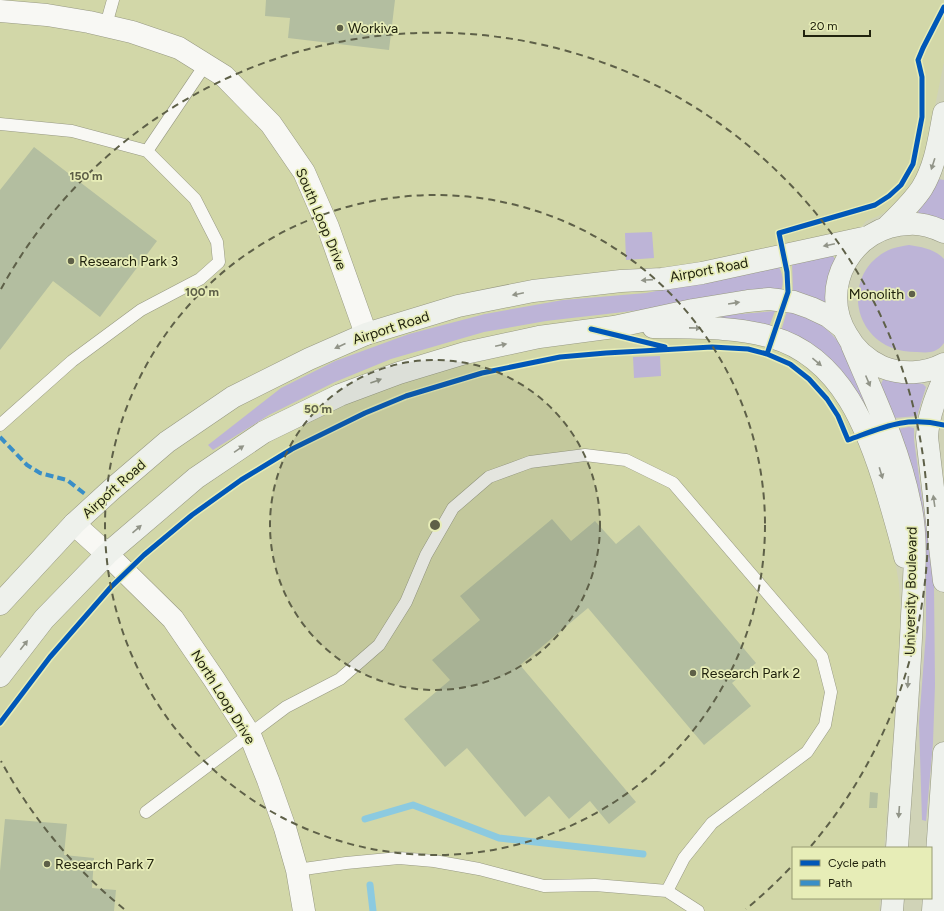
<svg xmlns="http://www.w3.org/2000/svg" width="944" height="911" font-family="Figtree,sans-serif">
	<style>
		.built { fill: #d2d7a8 }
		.green { fill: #bdb4d7 }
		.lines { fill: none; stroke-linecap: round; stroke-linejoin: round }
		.stream { stroke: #8ccae0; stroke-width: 7 }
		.building { fill: #b3bea0 }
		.lane-casing { stroke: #979983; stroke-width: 13 }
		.street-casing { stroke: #979983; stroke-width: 23 }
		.secondary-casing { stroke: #979983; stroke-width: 23 }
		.lane { stroke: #f8f8f4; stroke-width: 12 }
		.street { stroke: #f8f8f4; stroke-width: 22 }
		.secondary { stroke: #eef1ec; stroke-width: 22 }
		.quiet { stroke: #398ec7; stroke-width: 4; stroke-dasharray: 8 4; stroke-linecap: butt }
		.cycleway-casing { stroke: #e7edb7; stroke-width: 8 }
		.cycleway { stroke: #0057b8; stroke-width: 5 }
		.oneway { fill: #919488 }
		.ring { fill: none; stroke: #5e6048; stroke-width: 2; stroke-dasharray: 7 5 }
		.poi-dot { fill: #5e6048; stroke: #e7edb7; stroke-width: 1.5 }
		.labels { text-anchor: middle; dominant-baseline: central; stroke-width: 3.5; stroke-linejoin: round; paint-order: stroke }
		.poi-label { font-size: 14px; fill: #20220d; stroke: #e7edb7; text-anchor: start }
		.street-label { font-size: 14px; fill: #20220d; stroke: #e7edb7 }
		.centre { fill: #5e6048; stroke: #e7edb7; stroke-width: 2 }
		.ring-label { font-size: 12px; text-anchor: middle; font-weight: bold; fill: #5e6048; stroke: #e7edb7; stroke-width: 3.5; stroke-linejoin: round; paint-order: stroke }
	</style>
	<rect width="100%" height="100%" fill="#d0d3b7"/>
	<path class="built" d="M0,0h944v62l-20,98 -12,27 -19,21 -15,8 -12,5 -30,39 -10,44 4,29 44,142 19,74 6,35 2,39 -4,70 -13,155h-91v50h87l-1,13h-879z"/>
	<path class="green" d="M938,179l6,1v42l-24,-7 -2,-3 11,-16z
		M652,232l2,26 -28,2 -1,-27z
		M909,245c13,2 26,4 35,14v84c-7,10 -15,10 -27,9 -9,0 -18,-1 -27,-5 -43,-19 -43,-80 1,-98 5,-2 12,-3 18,-4z
		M832,255l4,5 -10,44 -33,-11 -1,-30z
		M779,267c4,7 5,16 2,24l-114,16 -121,14 -62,11 -93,27 -56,23 -66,33 -56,35 -5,-5 73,-57 54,-27 74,-27 76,-20 78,-14 83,-7z
		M775,311l-6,16 -66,-10z
		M787,311c12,4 23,8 34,14 29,20 42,66 55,98l-95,-92z
		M660,356l1,20 -27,2 -1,-21z
		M886,378l37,6 3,3 -9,29 -23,2 -13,-34 2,-4z
		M909,427l5,1v12l20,145 1,100 -2,58 -7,78 -4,-1 -3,-98 7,-89v-54l-9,-76 -19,-74z"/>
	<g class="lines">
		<path class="stream" d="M365,819l48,-14 86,33 144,16
			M370,885l3,26"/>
	</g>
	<path class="building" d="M266,0h129l-6,50 -101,-12 2,-20 -25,-2z
		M34,147l123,94 -57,76 -47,-36 -53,69v-160z
		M552,519l19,22 24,-20 21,23 23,-19 117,138 -24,20 19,23 -47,39 -116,-137 -68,57 116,137 -27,22 -19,-23 -21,18 -20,-23 -24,21 -58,-69 -22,19 -41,-48 46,-39 -18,-20 48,-40 -20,-24z
		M870,792l8,1 -1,15h-8z
		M5,819l62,5 -3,31 30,3 -2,30 24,2 -2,21h-114v-40z"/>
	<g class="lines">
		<defs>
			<path id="lane" d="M106,25l7,-25
				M0,124l72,7 75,20 48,48 22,43 2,20 -19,17 -59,31 -69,51 -72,64
				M147,151l58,-86
				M146,812l140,-105 54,-28 39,-34 27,-43 20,-47 27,-47 36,-31 41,-15 55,-7 41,5 47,23 149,174 9,35 -6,33 -18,27 -95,71 -28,35 -17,33
				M297,870l49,-7 53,-5 35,3 45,8 65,17 51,-1 72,6 31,20"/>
			<path id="street" d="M0,11l47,4 42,7 43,10 47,16 45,28 47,48 33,48 24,55 38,107
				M74,524l33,30 66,65 41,60 36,56 18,45 17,48 12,42 7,41"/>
			<path id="secondary" d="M887,227c12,-12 26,-25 35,-39 14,-23 17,-50 22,-75
				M944,232c-11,-5 -23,-9 -35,-8 -56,1 -92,63 -62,111 8,15 20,25 35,32 20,8 43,7 62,-3
				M653,327c39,1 80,-1 118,10 71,20 98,94 117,158 6,21 12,41 17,62
				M852,345c22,52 47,103 58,159 8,34 4,76 2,112 -3,77 -10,155 -15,232
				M944,379c-9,19 -16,38 -17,58l17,144
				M0,604l74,-80 37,-34 56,-48 66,-45 76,-38 57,-25 92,-28 75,-15 88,-10 41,-2 40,-6 166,-36
				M0,676l44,-57 63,-65 89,-76 68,-46 76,-37 59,-22 66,-20 74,-16 75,-10 79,-17 55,-9 21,-2 25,3 17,6 17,8 14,11
				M892,911l1,-13
				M933,911l11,-158"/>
		</defs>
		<use href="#lane" class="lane-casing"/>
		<use href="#street" class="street-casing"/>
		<use href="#secondary" class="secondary-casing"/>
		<use href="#lane" class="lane"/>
		<use href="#street" class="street"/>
		<use href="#secondary" class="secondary"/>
		<path class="quiet" d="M0,437l27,28 13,8 27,7 18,14"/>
		<defs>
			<path id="cycleway" d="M944,7l-21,41 -5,12 4,17v40l-9,47 -12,21 -12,11 -14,9 -96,28 8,39 1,20 -21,62 23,10 19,15 18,20 11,17 10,24c36,-13 57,-24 96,-15
				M591,329l74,18
				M0,723l50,-66 61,-70 33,-32 48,-40 49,-35 51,-31 73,-36 41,-17 76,-23 78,-16 46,-4 106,-6 36,2 19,5"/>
		</defs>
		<use href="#cycleway" class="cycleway-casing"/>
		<use href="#cycleway" class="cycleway"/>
	</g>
	<defs><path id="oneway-solid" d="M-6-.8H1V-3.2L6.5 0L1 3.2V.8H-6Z"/></defs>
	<g class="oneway">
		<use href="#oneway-solid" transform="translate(933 164) rotate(108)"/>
		<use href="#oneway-solid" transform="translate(829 245) rotate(168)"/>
		<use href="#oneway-solid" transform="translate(647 280) rotate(176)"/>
		<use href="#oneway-solid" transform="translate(518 294) rotate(168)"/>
		<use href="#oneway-solid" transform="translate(734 303) rotate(-9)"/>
		<use href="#oneway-solid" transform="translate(695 328) rotate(1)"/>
		<use href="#oneway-solid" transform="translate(501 345) rotate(-12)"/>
		<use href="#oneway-solid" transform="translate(340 346) rotate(156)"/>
		<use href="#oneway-solid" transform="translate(817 362) rotate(40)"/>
		<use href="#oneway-solid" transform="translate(376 381) rotate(-20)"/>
		<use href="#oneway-solid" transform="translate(868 381) rotate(67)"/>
		<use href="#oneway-solid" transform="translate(239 449) rotate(-34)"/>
		<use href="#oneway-solid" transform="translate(881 473) rotate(73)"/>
		<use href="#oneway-solid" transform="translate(934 501) rotate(-98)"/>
		<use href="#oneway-solid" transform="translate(137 529) rotate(-41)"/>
		<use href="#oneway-solid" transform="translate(24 645) rotate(-52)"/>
		<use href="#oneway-solid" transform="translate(908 682) rotate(94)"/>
		<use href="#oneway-solid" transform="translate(899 812) rotate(94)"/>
	</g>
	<circle cx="435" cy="525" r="165" fill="#5e6048" fill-opacity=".12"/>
	<g class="ring">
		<circle cx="435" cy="525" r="165"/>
		<circle cx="435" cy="525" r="330"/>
		<path d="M790 868A494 494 0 0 1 746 909M124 909A494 494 0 0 1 1 761M1 289A494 494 0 1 1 811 846"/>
	</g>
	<g class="poi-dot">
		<circle cx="340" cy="28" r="4"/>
		<circle cx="71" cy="261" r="4"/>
		<circle cx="912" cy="294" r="4"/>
		<circle cx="693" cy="673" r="4"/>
		<circle cx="47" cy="864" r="4"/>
	</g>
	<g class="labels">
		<g class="poi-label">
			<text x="348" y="28">Workiva</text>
			<text x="79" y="261">Research Park 3</text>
			<text x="904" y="294" text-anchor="end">Monolith</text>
			<text x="701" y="673">Research Park 2</text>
			<text x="55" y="864">Research Park 7</text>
		</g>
		<g class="street-label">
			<text transform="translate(321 219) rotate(67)">South Loop Drive</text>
			<text transform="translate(709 270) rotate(-11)">Airport Road</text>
			<text transform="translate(391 328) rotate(-18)">Airport Road</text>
			<text transform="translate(114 489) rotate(-42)">Airport Road</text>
			<text transform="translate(911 591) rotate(-89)">University Boulevard</text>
			<text transform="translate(223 697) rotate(58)">North Loop Drive</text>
		</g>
	</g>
	<circle cx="435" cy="525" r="6" class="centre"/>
	<g class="ring-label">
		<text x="86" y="180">150 m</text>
		<text x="202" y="296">100 m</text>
		<text x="318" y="413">50 m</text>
	</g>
	<rect x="792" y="847" width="140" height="52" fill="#e7edb7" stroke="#979c73"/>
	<rect x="800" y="860" width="20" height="6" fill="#0057b8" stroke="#979c73"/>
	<text x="828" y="867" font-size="12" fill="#20220d">Cycle path</text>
	<rect x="800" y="880" width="20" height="6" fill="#398ec7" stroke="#979c73"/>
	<text x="828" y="887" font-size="12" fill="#20220d">Path</text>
	<path d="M804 30v6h66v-6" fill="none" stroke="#20220d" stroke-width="2"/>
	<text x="810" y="30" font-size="12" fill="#20220d" stroke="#e7edb7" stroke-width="3" paint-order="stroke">20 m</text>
</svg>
